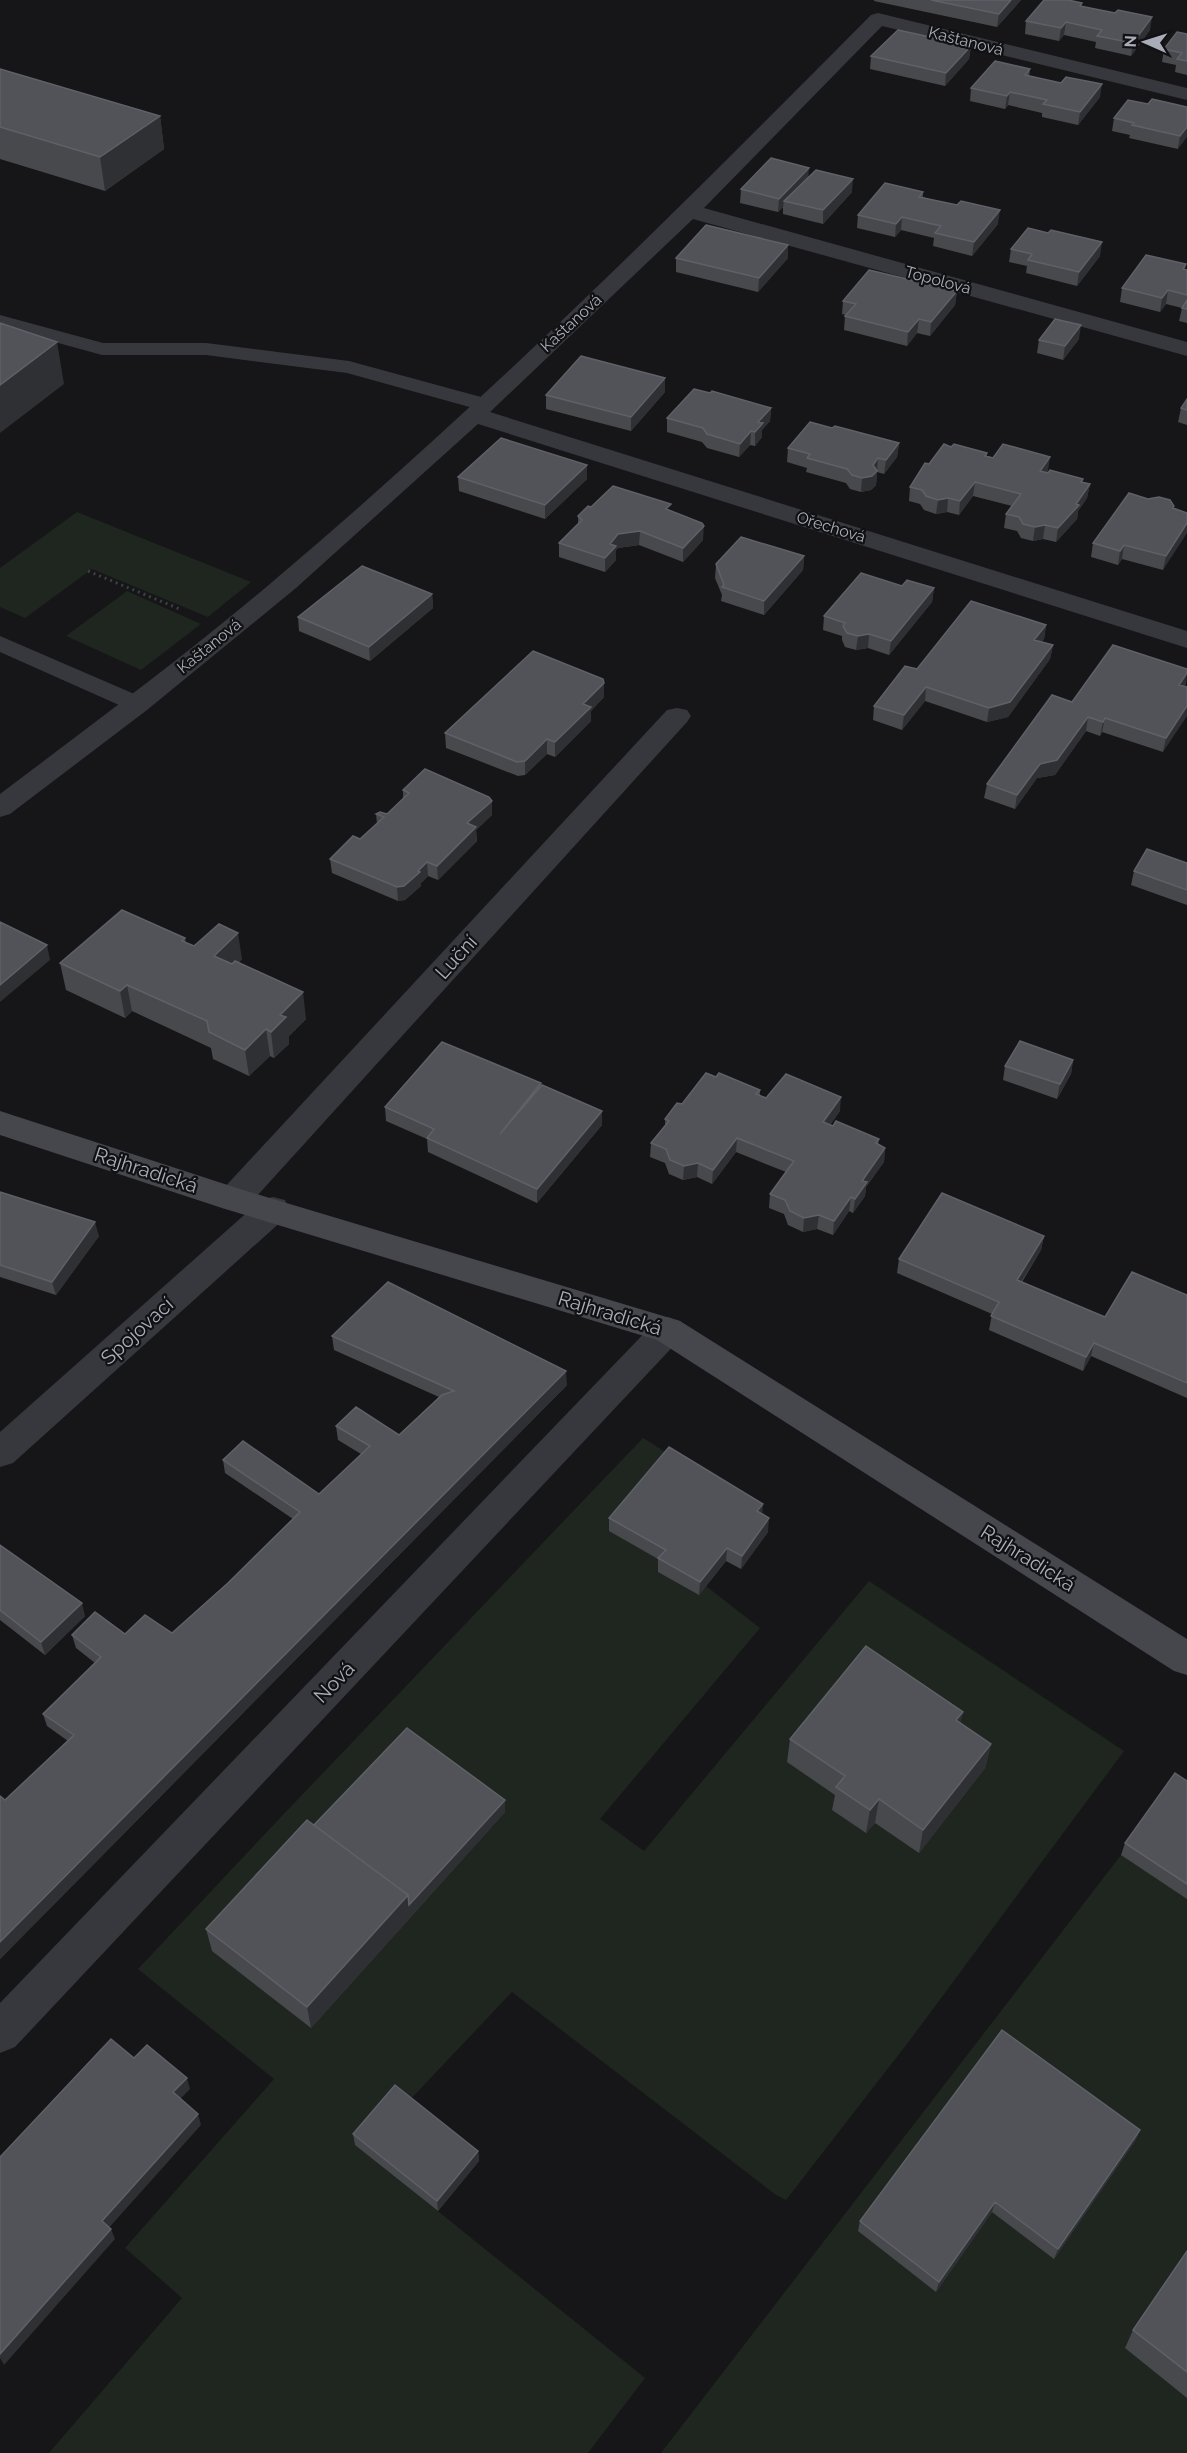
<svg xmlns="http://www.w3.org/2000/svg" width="1187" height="2453" font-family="Raleway,sans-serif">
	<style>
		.green { fill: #1e261f }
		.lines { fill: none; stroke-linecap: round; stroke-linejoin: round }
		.path { stroke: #3d3f44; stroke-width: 3; stroke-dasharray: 2 4; stroke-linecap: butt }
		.lane { fill: #37383d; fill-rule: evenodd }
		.street { fill: #37383d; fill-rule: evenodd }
		.secondary { fill: #45474d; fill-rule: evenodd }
		.wall { fill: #47494d }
		.shaded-wall { fill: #2f3033 }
		.building { fill: #525359; stroke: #5f6168; stroke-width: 1.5 }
		.labels { text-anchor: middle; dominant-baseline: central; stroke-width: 4.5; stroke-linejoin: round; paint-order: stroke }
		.far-street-label { font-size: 16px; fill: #a8adb8; stroke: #111113 }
		.street-label { font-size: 20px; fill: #a8adb8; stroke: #111113 }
	</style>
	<rect width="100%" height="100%" fill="#161618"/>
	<path class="green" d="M77,512l174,70 -43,35 -116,-48 -67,49 -25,-11v-39z
		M127,591l74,33 -60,46 -75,-34z
		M643,1438l122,76 -3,3 -152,14 96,55 54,42 -160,191 44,32 225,-270 255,170 -214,289 -124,160 -10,-5 -264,-203 -106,112 -50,41 289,233 -57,75h-539l133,-155 -57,-50 149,-169 -136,-110 141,-150z
		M1171,1786l16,8v659h-526l460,-598z"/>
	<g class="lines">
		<path class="path" d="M88,571l94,39"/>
		<path class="lane" d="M0,315l103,28h103l143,18 143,39 3,5 -3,5 -8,1 -137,-38 -141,-18h-104l-102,-28z
			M0,636l146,63 3,5 -3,5 -9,3 -9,-3 -128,-57z"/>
		<path class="street" d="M878,13l309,75v12l-305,-74 -178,182 483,134v14l-494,-137 -203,193 697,219v17l-709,-224 -182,164 -149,122 -137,104 -10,3v-23c94,-71 189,-141 278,-217 208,-176 402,-369 593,-562z
			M677,708l10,2 4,6 -4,6 -441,486 -12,3 -12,-3 -4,-9 4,-9 445,-480z
			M273,1197l12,3 4,9 -4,9 -272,245 -13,4v-35l261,-232z
			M668,1317l12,4 5,9 -5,9 -665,708 -15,6v-50l656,-682z"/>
		<path class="secondary" d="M0,1111l240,78 440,132 507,318v36l-13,-4 -517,-331 -435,-132 -222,-73z"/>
	</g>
	<path class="wall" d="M874,0h147l-24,27 -123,-26z
		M1082,7l68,23 -19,26 -36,-8 1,-6 -32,-7 -5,6 -34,-7 1,-13z
		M1187,34v41l-12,-3 1,-7 -14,-3 2,-13z
		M971,46l-2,13 -24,27 -75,-17 1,-13z
		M0,69l160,47 4,33 -59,42 -105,-32z
		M1030,69l-1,7 71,21 -22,28 -36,-8v-4l-34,-8 -3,4 -35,-8 1,-13z
		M1187,107l-9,42 -49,-11 1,-3 -18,-4 2,-13z
		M809,177l43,15 -29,32 -40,-10v-7l-5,5 -38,-9 1,-14z
		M923,192v5l75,27 -26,32 -39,-10 1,-8 -33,-8 -6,7 -38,-9 1,-13z
		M788,245v13l-30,34 -82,-20v-14z
		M1011,249l89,7 -23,30 -51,-13 1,-7 -18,-4z
		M1186,264l-1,5 2,1v53l-8,-2 3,-13 -16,-4 -6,8 -40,-10 2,-14z
		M957,291l-2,14 -25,31 -13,-3 -10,13 -63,-16 1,-14 1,-1 -4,-1 1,-13z
		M1079,339l-16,21 -26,-7 2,-13z
		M665,378v14l-34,39 -85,-22v-14z
		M1187,399v26l-9,-3 3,-14z
		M771,408l-1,13 -8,9v7l-7,9 -5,-1 -11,12 -32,-9 -5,-6 -35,-10v-14z
		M832,428l67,15 -2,14 -13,17 -7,-2 -1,13 -5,5 -10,2 -11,-3 -4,-6 -40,-11 1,-4 -20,-6 1,-14z
		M951,447l36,6v3l61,15 -2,1 44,12 -3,14 -9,13 -1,8 -21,23 -13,-3 -10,2 -12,-3 -4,-7 -13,-3 2,-14 6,-8 -39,-10 -14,19 -12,-3 -11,2 -12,-4 -4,-6 -11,-3 1,-14 19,-23z
		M587,465v14l-42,40 -86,-28 -1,-14z
		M1174,506v3l13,4 -24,57 -41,-11 -4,6 -27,-8 2,-14z
		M591,507l80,4 32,29 -20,22 -44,-17 -21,3 -2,2v10l-11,12 -46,-15v-14l19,-19v-8z
		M804,556l-1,14 -39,45 -43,-14 1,-6 -7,-17 1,-14z
		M902,586l32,2 -2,14 -43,53 -21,-7 -12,2 -11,-3 -3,-7v-4l-19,-6 1,-14z
		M432,594l1,14 -63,53 -71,-30 -1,-14z
		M1046,625l-2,14 -3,3 12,3 -3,14 -42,58 -21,5 -62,-21 -23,29 -29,-10 1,-14 43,-37z
		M1186,684l-2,3 -21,65 -61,-20 -2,4 -14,-5 -31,44 -18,3 -22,31 -31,-11 3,-14 85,-82z
		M604,697l-13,14v10l-36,36 -8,-3 -22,21 -7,1 -72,-28 -1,-15z
		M403,790l89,25 -16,15 1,11 -39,39 -10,-4 -7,7v3l-16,14 -7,1 -66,-28 -2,-14 30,-20 17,-15 -1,-10h11l16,-15z
		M1187,863v42l-56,-20 3,-14z
		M185,938l1,5 8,3 48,13 -4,4 68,56 -17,17v8l-15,14 -4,-2 -21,20 -36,-17 -2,-11 -79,-37 -7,7 -59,-28 -6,-27z
		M1073,1060l-2,14 -14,25 -54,-19 2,-14z
		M716,1077l44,13v5l6,3 74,13 -10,14 49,14 -1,5 7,4 -1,14 -18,25 -1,9 -12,17 -4,-2 -16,24 -16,-6 -14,3 -15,-7 -4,-11 -15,-6 1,-14 16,-22 -50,-20 -24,32 -15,-7 -14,3 -14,-6 -4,-11 -15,-6 1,-14 14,-17v-7z
		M541,1083v3l61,39 -65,78 -109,-51 -1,-13 -41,-18 -1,-14z
		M0,1192l99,44 -43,59 -56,-18z
		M1044,1236l-3,14 -19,32 83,35 82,-22v103l-96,-42 -8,15 -94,-41 3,-16 -95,-41 2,-14z
		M332,1336l235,49 -567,574v-163l5,4 63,-59 -21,-15 -4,-12 52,-51 -19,-15 -4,-13 100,-2 56,-50 65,-64 -68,-46 -2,-13 96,34 42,-40 -23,-14 -2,-14 63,9 40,-38 -105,-47z
		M762,1514l6,18 -27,37 -15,-8 -27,34 -41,-23v-13l-49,-28v-13z
		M0,1545l85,71 -40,39 -45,-35z
		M963,1712l-3,11 31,21 -6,24 -66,85 -44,-30 -9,10 -34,-23 3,-15 -48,-33 3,-23z
		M1187,1781v118l-66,-44 4,-12z
		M505,1812l-194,216 -99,-77 -6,-22 108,-104z
		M1140,2130l-5,11 -81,118 -62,-47 -56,80 -78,-61 2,-10z
		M353,2134l125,17 1,10 -41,50 -83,-66z
		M1187,2251v147l-62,-50 8,-18z"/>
	<path class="shaded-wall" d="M1011,0h10l-24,27 2,-13z
		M1152,17l-2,13 -19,26 2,-13z
		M1066,22l-2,13 -5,6 2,-13z
		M971,46l-2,13 -24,27 1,-13z
		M1102,84l-2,13 -22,28 2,-13z
		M1010,92l-2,13 -3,4 2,-13z
		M160,116l4,33 -59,42 -5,-34z
		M1187,127v10l-9,12 2,-13z
		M809,168l-1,13 -24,20 -1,6 -5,5 1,-13z
		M853,179l-1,13 -29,32v-14z
		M1000,210l-2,14 -26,32 2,-14z
		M902,217l-1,13 -6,7 1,-13z
		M1102,242l-2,14 -23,30 2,-14z
		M788,245v13l-30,34 1,-14z
		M1168,290l-2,14 -6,8 2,-14z
		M957,291l-2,14 -25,31 1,-14z
		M919,319l-2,14 -10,13 1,-14z
		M1081,325l-2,14 -16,21 2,-14z
		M57,342l7,42 -64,49v-48z
		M665,378v14l-34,39v-14z
		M771,408l-1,13 -8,9v7l-7,9v-14l3,-10z
		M751,431l-1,14 -11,12 1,-13z
		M899,443l-2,14 -13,17 2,-14z
		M1050,457l-2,14 -10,14 2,-14z
		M878,458l-2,27 -5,5 -10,2 1,-14z
		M587,465v14l-42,40v-14z
		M975,482l-2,14 -14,19 1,-14z
		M1090,484l-3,14 -9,13 -1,8 -21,23 2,-14z
		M948,498l-1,14 -11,2 2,-14z
		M1187,523v10l-24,37 3,-14z
		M1045,525l-2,14 -10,2 2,-14z
		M704,526l-1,14 -20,22v-14z
		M640,531l-1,14 -21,3 -2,2v10l-11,12v-14l5,-14 8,-10z
		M1124,545l-2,14 -4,6 2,-14z
		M804,556l-1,14 -39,45v-14z
		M934,588l-2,14 -43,53 2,-14z
		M432,594l1,14 -63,53 -1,-14z
		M1046,625l-2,14 -12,15 2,-14z
		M869,634l-1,14 -12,2 2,-14z
		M1053,645l-3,14 -42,58 -21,5 2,-14z
		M1187,673l-1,11 -10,15 3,-14z
		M604,683v14l-13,14v10l-36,36v-15l28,-38z
		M926,687l-1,14 -23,29 2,-15z
		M1187,706v10l-24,36 3,-14z
		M1088,717l-2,14 -31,44 -18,3 -22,31 2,-14 23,-31z
		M1105,718l-3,14 -2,4 3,-14z
		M547,739v15l-22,21v-14z
		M492,801v14l-16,15 1,11 -39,39 -1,-14 30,-43z
		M427,862l1,14 -7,7v3l-16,14 -7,1 -1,-14 21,-16z
		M238,933l4,26 -24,24 -4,-27z
		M47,945l3,15 -50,42v-17z
		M127,985l5,26 -7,7 -5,-27z
		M303,992l3,27 -17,17v8l-15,14 -3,-26 9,-17z
		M266,1029l4,27 -21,20 -4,-26z
		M1073,1060l-2,14 -14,25 3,-15z
		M841,1097l-1,14 -18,25 1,-14z
		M602,1111v14l-65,78v-14z
		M737,1138l-1,14 -24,32 1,-14z
		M885,1148l-1,14 -18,25 -1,9 -12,17 2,-14 7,-18z
		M698,1163l-1,14 -14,3 1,-14z
		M851,1197l-2,14 -16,24 1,-14z
		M819,1215l-2,14 -14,3 1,-14z
		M95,1222l4,14 -43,59 -4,-13z
		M1044,1236l-3,14 -27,43 3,-13z
		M1094,1343l-3,13 -8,15 3,-14z
		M566,1371l1,14 -567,574v-17z
		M763,1504l-1,13 -5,-6z
		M769,1518l-1,14 -27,37 1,-13z
		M727,1548l-1,13 -27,34 1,-13z
		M82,1603l3,13 -40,39 -4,-13z
		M963,1712l-5,24 -2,-16z
		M991,1744l-6,24 -66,85 4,-23z
		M879,1799l-4,24 -9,10 4,-23z
		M505,1800v12l-194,216 -4,-21 101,-112z
		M187,2078l3,11 -14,14 -3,-11z
		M198,2114l3,11 -95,106 -4,-10z
		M1140,2130l-5,11 -81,118 4,-10z
		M478,2151l1,10 -41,50 -1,-10z
		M995,2202l-3,10 -56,80 3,-10z
		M111,2229l4,10 -111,126 -4,-7v-4z"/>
	<path class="building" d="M931,0h80l-12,14z
		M1044,0h24l14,3 -2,3 35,7 3,-3 34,7 -19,26 -36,-7 5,-6 -36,-8 -5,6 -35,-7z
		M898,30l73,16 -25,27 -75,-17z
		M1177,32l10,2v27l-10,-2 5,-6 -18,-4z
		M995,61l35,8 -5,6 36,8 5,-6 36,7 -22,28 -37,-8 4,-4 -18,-4 -19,-4 -3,4 -36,-8z
		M0,69l160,47 -60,41 -100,-30z
		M1152,99l35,8v20l-7,9 -48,-11 2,-2 -20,-5 14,-18 20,4z
		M771,158l38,10 -30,31 -38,-10z
		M816,170l37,9 -30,31 -39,-9z
		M885,183l38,9 -4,5 38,8 4,-4 39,9 -26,32 -39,-9 6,-7 -39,-9 -6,7 -38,-9z
		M706,225l82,20 -29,33 -83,-20z
		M1028,228l20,5 3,-3 51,12 -23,30 -51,-12 4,-6 -21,-5z
		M1146,255l40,9 -3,5 4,1v25l-19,-5 -6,8 -40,-10z
		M869,270l88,21 -26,31 -12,-3 -11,13 -63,-16 11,-12 -13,-3z
		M1187,300v9l-5,-1z
		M1055,319l26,6 -16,21 -26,-6z
		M0,323l57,19 -57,43z
		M581,356l84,22 -34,39 -85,-22z
		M694,389l16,4 2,-2 59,17 -13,14 5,1 -8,9 -4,-1 -11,13 -33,-10 -4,-6 -36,-10z
		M1187,399v11l-6,-2z
		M810,422l22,6 3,-2 64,17 -13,17 -8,-2 -5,7 4,6 -5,5 -10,2 -10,-3 -5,-6 -40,-11 3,-4 -22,-6z
		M501,438l86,27 -42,40 -87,-28z
		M944,444l7,3 3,-3 33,9 -2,3 8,2 10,-14 47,13 -10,14 8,2 2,-3 33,9 -2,3 9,2 -14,20 3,1 -21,23 -13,-3 -10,2 -12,-3 -4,-7 -13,-3 15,-20 -46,-12 -15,19 -12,-3 -10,2 -12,-4 -4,-6 -12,-3 15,-24 4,1z
		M613,486l58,18 -5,5 36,14 2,3 -21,22 -43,-17 -22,3 -8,10 6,2 -11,12 -46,-15 23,-23 -4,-4 10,-10 3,1z
		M1129,493l19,6 11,-2 11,3 4,6 -1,2 14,5v10l-21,33 -42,-11 -4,6 -27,-8z
		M741,537l63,19 -40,45 -42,-14 2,-2 -8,-21z
		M362,566l70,28 -63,53 -71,-30z
		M861,573l41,13 5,-6 27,8 -43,53 -22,-7 -11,2 -11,-3 -4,-7 2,-3 -21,-7z
		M971,601l75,24 -12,15 19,5 -43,57 -21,6 -63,-21 -22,28 -30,-9 31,-40 12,3z
		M1113,645l74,24v4l-8,12 8,2v19l-21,32 -61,-20 -2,4 -15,-5 -31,43 -17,4 -23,31 -30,-11 65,-89 20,7z
		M533,651l70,28 1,4 -21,21 8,3 -36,35 -8,-3 -22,22 -8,1 -72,-29z
		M425,769l64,28 3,4 -25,22 9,4 -39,39 -10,-4 -9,9 2,1 -16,14 -7,1 -67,-28 23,-23 7,3 24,-22 -8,-3 4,-2 7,2 22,-21 -6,-3z
		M1147,849l40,14v27l-53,-19z
		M122,910l63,28 -3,3 12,5 25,-22 19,9 -24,23 18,8 3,-3 68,31 -23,23 6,2 -15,15 -5,-3 -21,21 -36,-18 -2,-11 -80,-36 -7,6 -60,-28z
		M0,922l47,23 -47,40z
		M1020,1041l53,19 -13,24 -55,-18z
		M442,1042l99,41 -41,51 42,-49 60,26 -65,78 -110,-51 7,-9 -49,-22z
		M706,1073l10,4 3,-4 41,17 -4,4 10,4 20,-24 55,23 -18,25 10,4 3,-5 43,18 -3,4 9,5 -23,33 5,1 -12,17 -4,-2 -17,24 -15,-6 -15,3 -14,-7 -5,-11 -15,-6 24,-33 -57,-23 -24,32 -15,-7 -14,3 -14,-6 -4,-11 -15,-6 18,-22 -4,-2 12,-16 5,1z
		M0,1192l95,30 -43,60 -52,-17z
		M942,1193l102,43 -27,44 57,24 31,13 27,-45 55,23v88l-93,-40 -8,14 -95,-41 8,-14 -100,-43z
		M388,1282l178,89 -566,571v-146l5,4 69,-65 -31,-21 58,-57 -29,-22 23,-23 30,22 20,-19 27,18 56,-50 72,-71 -77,-52 20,-19 76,53 51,-48 -34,-20 20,-19 43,28 43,-40 12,-4 -122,-55z
		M669,1447l94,57 -6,7 12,7 -27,38 -15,-8 -27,34 -42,-24 8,-8 -57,-32z
		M0,1545l82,58 -41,39 -41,-32z
		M866,1646l97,66 -7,8 35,24 -68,86 -44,-31 -9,11 -34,-23 9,-11 -55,-37z
		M407,1728l98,72 -96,105 -1,-10 -94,-70z
		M1175,1773l12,8v103l-62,-41z
		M307,1820l101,75 -101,112 -101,-78z
		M1002,2030l138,100 -82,119 -63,-47 -56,80 -79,-61z
		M111,2039l23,19 13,-13 40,33 -14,14 25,22 -96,107 9,8 -111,125v-197z
		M395,2085l83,66 -41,50 -84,-67z
		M1187,2251v121l-54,-42z"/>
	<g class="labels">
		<g class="far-street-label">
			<text transform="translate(966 41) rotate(14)">Kaštanová</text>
			<text transform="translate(938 280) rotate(15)">Topolová</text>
			<text transform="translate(571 323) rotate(-43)">Kaštanová</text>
			<text transform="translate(831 527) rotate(17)">Ořechová</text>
			<text transform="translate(209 646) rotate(-39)">Kaštanová</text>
		</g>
		<g class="street-label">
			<text transform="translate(456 957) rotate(-48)">Luční</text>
			<text transform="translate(146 1170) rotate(18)">Rajhradická</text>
			<text transform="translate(610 1313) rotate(17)">Rajhradická</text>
			<text transform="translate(137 1331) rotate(-42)">Spojovací</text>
			<text transform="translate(1028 1558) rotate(32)">Rajhradická</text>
			<text transform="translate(334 1682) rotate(-46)">Nová</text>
		</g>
	</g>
	<g transform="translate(1145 42) rotate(273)" stroke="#111113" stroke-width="4.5" paint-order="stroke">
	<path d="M0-4.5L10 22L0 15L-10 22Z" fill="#a8adb8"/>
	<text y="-9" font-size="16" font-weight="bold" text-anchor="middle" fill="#a8adb8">N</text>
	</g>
</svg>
